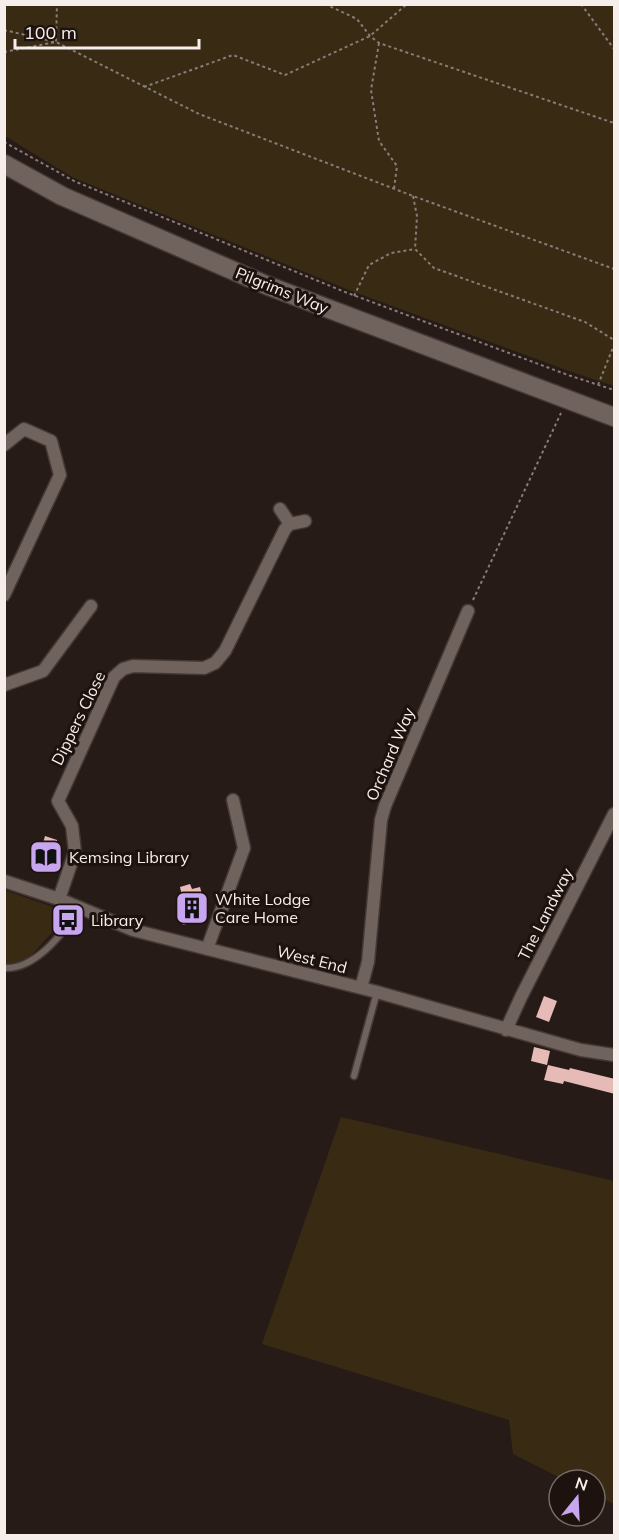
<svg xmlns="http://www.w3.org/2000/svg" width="619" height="1540" font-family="Mulish,sans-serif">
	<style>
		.green { fill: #392b13 }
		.building { fill: #e5bab7 }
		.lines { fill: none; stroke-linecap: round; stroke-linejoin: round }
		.lane-casing { stroke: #423937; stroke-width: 9 }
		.street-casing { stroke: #423937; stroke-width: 15 }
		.secondary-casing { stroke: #423937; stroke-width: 21 }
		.path { stroke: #867c79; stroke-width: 2; stroke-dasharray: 3 3; stroke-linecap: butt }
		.lane { stroke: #70625d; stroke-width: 6 }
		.street { stroke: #70625d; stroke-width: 12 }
		.secondary { stroke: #70625d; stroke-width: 18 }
		.labels { text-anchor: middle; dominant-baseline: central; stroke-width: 6; stroke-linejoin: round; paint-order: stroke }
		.street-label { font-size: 16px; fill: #f6eeeb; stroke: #1d120e }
		.poi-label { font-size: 16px; fill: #f6eeeb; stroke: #1d120e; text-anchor: start }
	</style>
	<rect width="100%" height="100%" fill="#271b17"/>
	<path class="green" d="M4,5h610v381l-45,-15 -215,-79 -280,-114 -69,-42z
		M4,890l66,23 -43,47 -22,5z
		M341,1117l273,64v323l-19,-10v-14h-30l-52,-26 -4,-34 -247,-76z"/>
	<path class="building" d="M45,836l12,4 2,10 -3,1 2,10 -9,9 -12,-4 -4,-13 10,-10z
		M190,884l2,5 8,-2 8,31 -25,7 -7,-28 6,-1 -2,-9z
		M544,996l13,5 -8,21 -13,-5z
		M534,1047l16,4 -3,14 -16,-4z
		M548,1065l21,5 1,-2 45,11v15l-51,-13 -1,3 -19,-4z"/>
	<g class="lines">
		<defs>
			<path id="lane" d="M4,968c32,2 59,-36 77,-59
				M354,1076l23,-84"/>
			<path id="street" d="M4,445l20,-16 27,12 9,34 -56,120
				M280,509l10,15
				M4,685l39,-14 48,-65
				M4,881l55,18 74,31 244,62 204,58 33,5
				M59,899l16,-47 -3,-26 -14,-25 56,-124 9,-8 10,-3 71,2 11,-5 10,-12 60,-122 5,-5 15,-3
				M207,949l37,-101 -11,-48
				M361,988l7,-26 13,-142 4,-14 83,-195
				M506,1030l15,-33 93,-183"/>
			<path id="secondary" d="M4,164l58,32 204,89 348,132"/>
		</defs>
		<use href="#lane" class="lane-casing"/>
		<use href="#street" class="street-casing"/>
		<use href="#secondary" class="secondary-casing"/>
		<path class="path" d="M325,4l32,15 13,17 9,7 235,80
			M581,4l33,45
			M4,30l52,12 1,-38
			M379,43l-8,47 8,51 18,25 -3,23
			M4,52l52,-10 143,72 214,82 201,73
			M144,87l89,-32 52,20 85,-39 37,-32
			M4,142l70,39 271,111 223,83 46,15
			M413,196l4,20 -2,33 19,19 151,54 29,18
			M354,296l15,-31 22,-12 24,-4
			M598,385l16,-40
			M473,600l88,-187"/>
		<use href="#lane" class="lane"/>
		<use href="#street" class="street"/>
		<use href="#secondary" class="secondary"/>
	</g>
	<defs>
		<symbol id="library-square" viewBox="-11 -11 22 22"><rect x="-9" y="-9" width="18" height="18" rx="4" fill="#c8a6ef" stroke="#1d120e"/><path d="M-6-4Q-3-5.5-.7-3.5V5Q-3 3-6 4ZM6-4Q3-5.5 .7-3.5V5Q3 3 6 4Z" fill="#111"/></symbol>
		<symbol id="building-square" viewBox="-11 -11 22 22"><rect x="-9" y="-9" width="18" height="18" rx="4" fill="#c8a6ef" stroke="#1d120e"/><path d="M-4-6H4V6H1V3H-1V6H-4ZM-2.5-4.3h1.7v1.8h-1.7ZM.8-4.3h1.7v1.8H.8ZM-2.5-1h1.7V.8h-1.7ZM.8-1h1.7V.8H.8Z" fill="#111"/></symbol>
		<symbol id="bus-square" viewBox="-11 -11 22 22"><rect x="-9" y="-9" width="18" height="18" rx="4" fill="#c8a6ef" stroke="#1d120e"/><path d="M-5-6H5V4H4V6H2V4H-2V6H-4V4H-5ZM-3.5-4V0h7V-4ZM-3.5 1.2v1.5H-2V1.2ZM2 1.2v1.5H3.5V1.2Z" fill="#111"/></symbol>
	</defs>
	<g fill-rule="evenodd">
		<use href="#library-square" x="27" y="838" width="38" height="38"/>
		<use href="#building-square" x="173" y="889" width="38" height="38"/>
		<use href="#bus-square" x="49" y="901" width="38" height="38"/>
	</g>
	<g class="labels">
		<g class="street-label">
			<text transform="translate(282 290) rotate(22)">Pilgrims Way</text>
			<text transform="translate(78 718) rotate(-64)">Dippers Close</text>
			<text transform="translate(390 754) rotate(-67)">Orchard Way</text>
			<text transform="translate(545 914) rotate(-63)">The Landway</text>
			<text transform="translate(312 959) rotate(14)">West End</text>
		</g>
		<g class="poi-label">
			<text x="69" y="857">Kemsing Library</text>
			<text x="215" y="899">White Lodge<tspan x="215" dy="18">Care Home</tspan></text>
			<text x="91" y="920">Library</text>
		</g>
	</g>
	<rect width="619" height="1540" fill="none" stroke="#f6eeeb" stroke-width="12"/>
	<g transform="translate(577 1498) rotate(18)"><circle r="28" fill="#1d120e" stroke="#746a66" stroke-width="1.5"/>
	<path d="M0-4.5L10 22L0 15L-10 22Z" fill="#c8a6ef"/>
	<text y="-9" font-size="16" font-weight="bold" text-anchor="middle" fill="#f6eeeb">N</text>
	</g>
	<path d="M15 39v9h184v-9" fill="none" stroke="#f6eeeb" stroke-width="3"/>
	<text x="24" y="39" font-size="18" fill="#f6eeeb" stroke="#1d120e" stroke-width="4.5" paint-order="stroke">100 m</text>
</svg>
